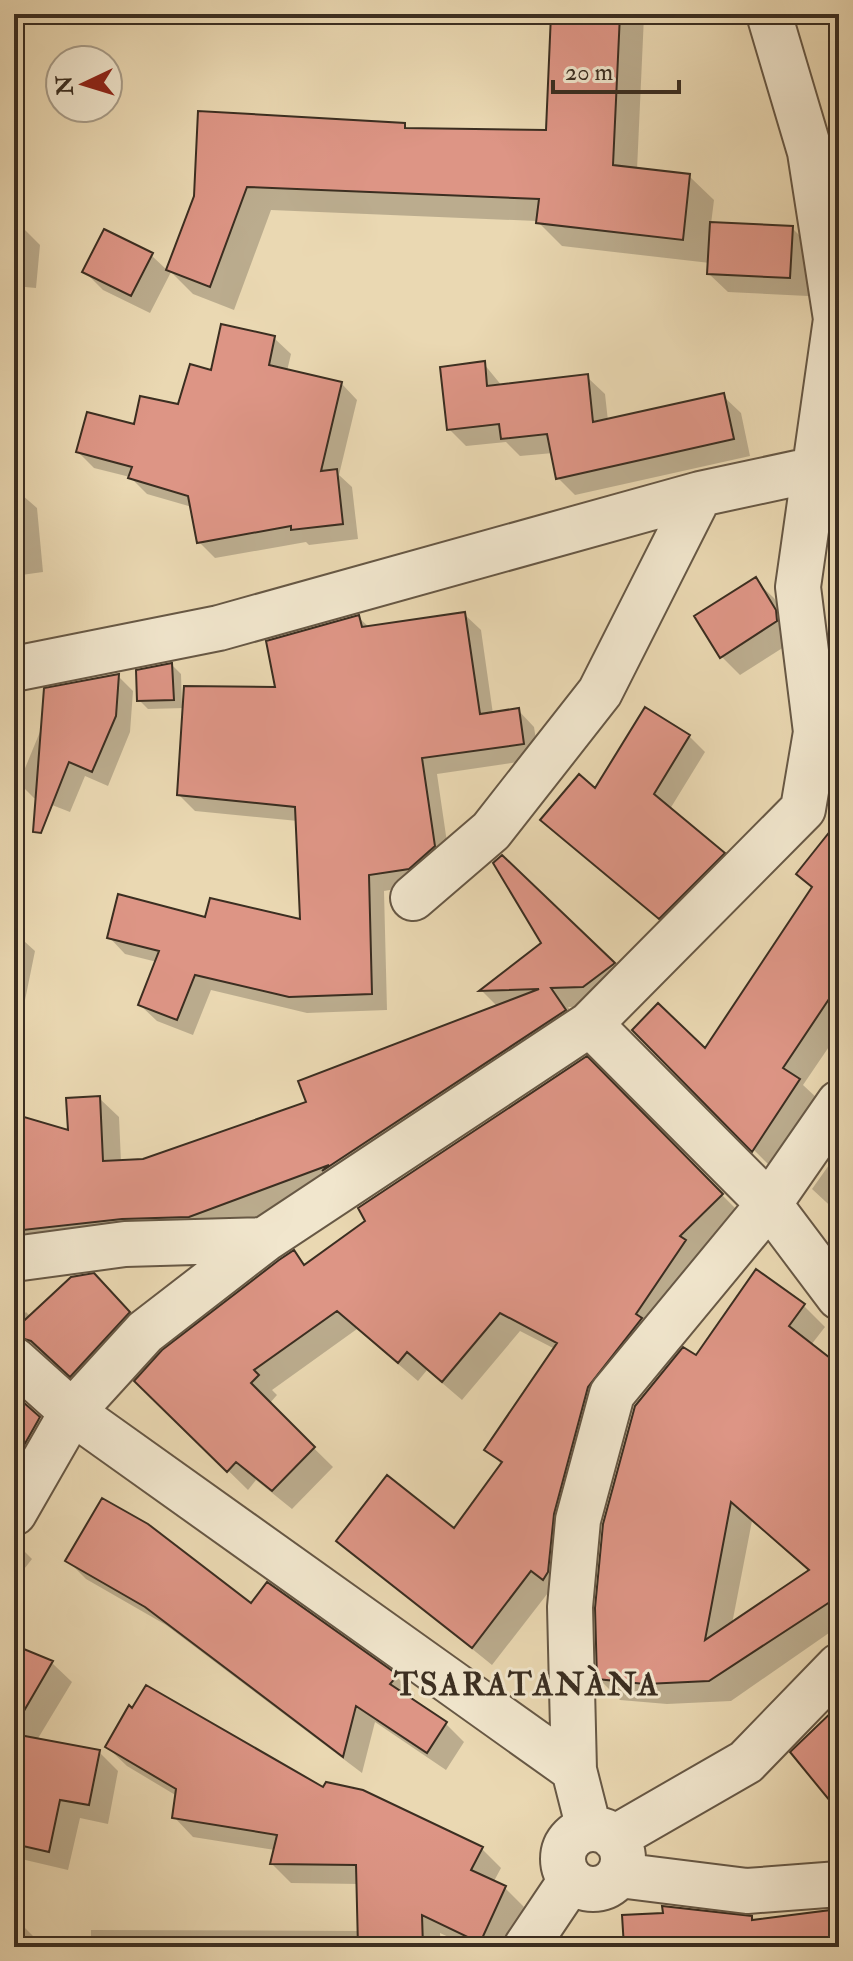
<svg xmlns="http://www.w3.org/2000/svg" width="853" height="1961" font-family="'IM FELL Double Pica',serif">
	<style>
		.shadow { fill: #0003 }
		.building { fill: #dd9585; stroke: #3b2e21; stroke-width: 2; fill-rule: evenodd }
		.lines { fill: none; stroke-linecap: round; stroke-linejoin: round }
		.minor-casing { stroke: #675845; stroke-width: 48 }
		.minor { stroke: #f1e6cd; stroke-width: 44 }
		.labels { text-anchor: middle; dominant-baseline: central; stroke-width: 6; stroke-linejoin: round; paint-order: stroke }
		.district-label { font-size: 32px; font-weight: bold; letter-spacing: 2px; fill: #3b2e21; stroke: #f1e6cd }
	</style>
	<rect width="100%" height="100%" fill="#ead8b2"/>
	<filter id="stains"><feTurbulence type="fractalNoise" baseFrequency=".0025" numOctaves="4"/><feColorMatrix values="0 0 0 0 .2 0 0 0 0 .09 0 0 0 0 .02 0 0 0 .5 -.17"/></filter>
	<radialGradient id="worn" r=".72"><stop offset=".6" stop-color="#630" stop-opacity="0"/><stop offset="1" stop-color="#630" stop-opacity=".3"/></radialGradient>
	<path class="shadow" d="M553,14l91,2 -7,154 52,6 25,24 -3,24 81,4 18,18 -2,50 -80,-4 -19,-18 1,-11 -148,-17 -25,-25 -266,-11 -37,100 -41,-16 -22,-22 -21,41 -47,-23 -18,-18 66,-17 17,16 28,-75 208,-71 5,5 139,3z
		M839,126v37l-2,-15z
		M14,226h7l19,19 -4,43 -11,-1 -11,33z
		M274,338l17,16 -4,17 54,12 16,17 -18,75 13,12 6,52 -49,6 -3,-3 -91,16 -16,-16 -7,-35 -45,-13 -17,-17 -36,-9 -16,-16 102,-45 33,-35z
		M484,364l18,22 85,-9 18,17 3,27 115,-25 18,17 9,43 -175,39 -17,-17 -5,-25 -33,3 -14,-14 -40,4 -17,-17z
		M14,488l23,20 6,64 -29,4z
		M836,513h3v120l-11,-62z
		M755,580l19,18 19,33 2,9 -55,35 -19,-19z
		M464,614l17,16 12,84 25,-4 16,17 5,32 -102,15 13,89 -25,21 -41,7 3,119 -80,3 -96,-23 -18,45 -36,-14 -17,-16 17,-43 -32,-8 -16,-17 98,-18 95,3 -4,-101 -103,-10 -16,-16 6,-87 -37,1 -9,-9 33,-35 9,9 1,31h3l93,-16 80,-72 12,11z
		M118,676l15,15 -3,41 -22,54 -23,-10 -15,36 -36,-14 -15,-15 25,-61z
		M689,736l16,16 -35,57 69,61 -63,64 -133,-114z
		M839,829v203l-36,53 16,15 -46,69 -139,-139 72,21 107,-162 -14,-15z
		M502,857l131,126 -30,23 -35,1 16,23 -244,157 -131,49 -153,3 -42,-8v-115l56,17 29,-35 20,19 2,45 22,-1 166,-58 189,-96 -16,-16 62,-47z
		M14,932l21,19 -12,59 -9,-1z
		M586,1059l155,155 -86,120 -104,255 -59,76 -153,-124 116,-10 47,-66 -15,-16 68,-100 -35,-18 -58,69 -35,-30 -9,11 -61,-52 -85,61 5,5 -8,9 64,63 -41,42 -36,-29 -8,10 -111,-109 157,-128 12,12z
		M839,1151v63l-27,-25z
		M757,1272l47,34 21,21 -14,18 28,22v138l-45,53 -42,-37 -20,103 79,-53 28,-37v92l-108,75 -64,3 -47,-4 -21,-21 97,-321z
		M113,1295l35,38 -57,62 -50,-41 -14,1 -13,9v-39l12,-13 5,5z
		M14,1396l44,42 -44,83z
		M14,1541l18,18 -18,23z
		M68,1561l183,44 17,-20 129,92 18,18 -5,5 36,24 18,18 -18,28 -71,-48 -13,51 -196,-148 -80,-46z
		M14,1647l38,16 20,19 -35,58 62,12 19,19 -10,53 -28,-6 -12,52 -51,-12 -3,13z
		M107,1747l217,42 38,3 120,57 19,19 -8,15 12,5 19,19 -18,40h-36l-30,-14 1,14h-350v-17l269,1 -1,-47 -68,-1 -19,-19 3,-14 -82,-13 -19,-20 3,-21 -50,-30z
		M14,1927h10l20,20h-30z"/>
	<path class="building" d="M551,14h69l-7,151 77,9 -7,66 -147,-17 3,-24 -292,-12 -37,100 -44,-17 28,-74 4,-85 207,12v5l141,2z
		M710,222l83,4 -3,52 -83,-4z
		M104,229l49,24 -22,43 -49,-24z
		M221,324l54,12 -6,29 73,17 -21,89 16,-2 6,55 -52,6v-4l-94,17 -9,-47 -60,-18 4,-11 -56,-15 11,-40 47,12 6,-28 38,8 12,-40 21,6z
		M485,361l2,25 101,-12 5,48 131,-29 10,46 -178,40 -9,-45 -46,5 -2,-15 -52,6 -7,-63z
		M756,577l20,33 1,11 -57,37 -26,-42z
		M465,612l15,102 39,-6 5,36 -102,14 13,88 -26,23 -40,6 3,119 -83,3 -94,-22 -18,45 -39,-15 21,-54 -52,-13 11,-44 87,23 5,-19 90,21 -5,-112 -118,-12 7,-109 91,1 -9,-46 93,-26 3,12z
		M172,663l2,37 -37,1 -1,-31z
		M119,674l-3,42 -24,56 -23,-10 -28,71 -8,-1 11,-144z
		M645,707l45,28 -36,59 71,59 -66,66 -119,-99 39,-46 16,14z
		M839,820v164l-56,84 17,11 -48,73 -120,-122 26,-27 47,45 107,-161 -16,-13z
		M502,855l113,108 -32,24 -32,1 15,22 -244,161 7,-6 -140,52 -67,2 -108,12v-117l54,16 -2,-32 34,-2 3,65 40,-2 163,-57 -8,-21 241,-92 -60,2 62,-48 -48,-80z
		M587,1056l136,138 -43,42 6,4 -50,74 6,4 -54,69 -34,127 -6,58 -5,8 -12,-9 -59,77 -136,-107 51,-66 67,53 48,-66 -18,-12 73,-107 -57,-30 -58,69 -35,-30 -9,11 -61,-52 -83,59 5,5 -8,8 64,64 -43,44 -36,-29 -9,10 -93,-91 28,-31 117,-90 15,-10 10,15 61,-44 -7,-13z
		M756,1269l49,35 -16,22 50,39v231l-130,85 -64,3 -48,-5 -2,-71 8,-84 32,-118 48,-59 13,8zM731,1502l78,68 -104,70z
		M94,1273l36,39 -60,65 -39,-36 -17,-5v-6l57,-53z
		M14,1394l26,23 -26,46z
		M102,1498l46,26 103,79 16,-21 131,93 -8,9 57,38 -20,31 -71,-47 -13,51 -198,-150 -80,-46z
		M14,1645l39,16 -39,67z
		M146,1685l177,102 3,-5 37,8 120,57 -12,23 35,16 -26,57 -58,-28 1,32h-65l-2,-82 -86,-1 7,-29 -105,-17 4,-29 -71,-42 24,-42 3,3z
		M839,1705v107l-49,-60z
		M14,1734l86,16 -11,55 -29,-5 -11,52 -35,-8z
		M662,1906l90,10v4l87,-11v38h-215l-2,-32 41,-2z"/>
	<g class="lines">
		<defs>
			<path id="minor" d="M14,669l205,-41 481,-134 116,-25 23,3
				M413,898l78,-67 109,-139 100,-198
				M590,1024l179,180 70,93
				M14,1259l111,-15 139,-4 326,-216 213,-215 13,-77 -18,-145 38,-268 -26,-167 -41,-138
				M14,1360l58,52 502,358
				M14,1513l58,-101 73,-80 119,-92
				M589,1829l-15,-59 -4,-163 8,-87 34,-126 157,-190 70,-101
				M563 1859a30 30 0 1 1 60 0a30 30 0 1 1-60 0Z
				M614,1838l132,-76 93,-96
				M619,1875l128,16 92,-7
				M526,1947l45,-67"/>
		</defs>
		<use href="#minor" class="minor-casing"/>
		<use href="#minor" class="minor"/>
	</g>
	<g class="labels">
		<g class="district-label">
			<text x="527" y="1685">TSARATANÀNA</text>
		</g>
	</g>
	<rect width="853" height="1961" fill="none" stroke="#ead8b2" stroke-width="48"/>
	<rect x="16" y="16" width="821" height="1929" fill="none" stroke="#3b2e21" stroke-width="4"/>
	<rect x="24" y="24" width="805" height="1913" fill="none" stroke="#3b2e21" stroke-width="2"/>
	<g transform="translate(84 84) rotate(266)"><circle r="38" fill="#f1e6cd" stroke="#a89c88" stroke-width="2"/>
	<path d="M0-6L14 30L0 20L-14 30Z" fill="#8f2418"/>
	<text y="-12" font-size="22" font-weight="bold" text-anchor="middle" fill="#3b2e21">N</text>
	</g>
	<path d="M553 80v12h126v-12" fill="none" stroke="#3b2e21" stroke-width="4"/>
	<text x="565" y="80" font-size="24" fill="#3b2e21" stroke="#f1e6cd" stroke-width="6" paint-order="stroke">20 m</text>
	<rect width="100%" height="100%" filter="url(#stains)"/>
	<rect width="100%" height="100%" fill="url(#worn)"/>
</svg>
